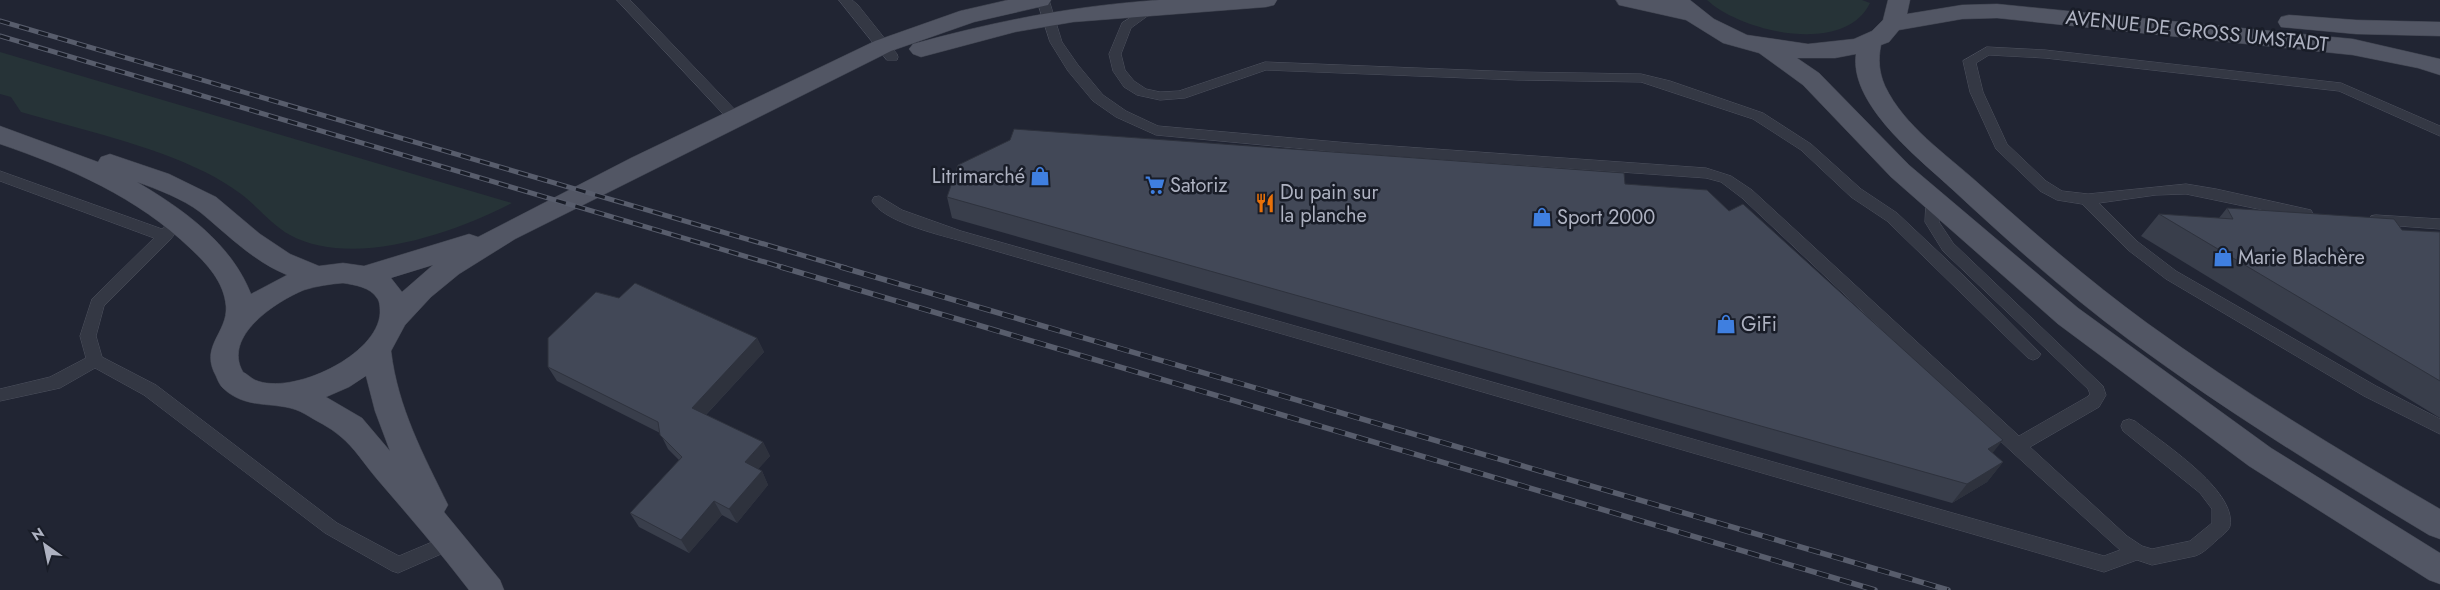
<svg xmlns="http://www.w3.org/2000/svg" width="2440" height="590" font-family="Jost,sans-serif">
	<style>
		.green { fill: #263337 }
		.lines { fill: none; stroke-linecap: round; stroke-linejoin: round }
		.lane-casing { stroke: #4e525f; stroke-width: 1 }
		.primary-casing { stroke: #3d414d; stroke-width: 1 }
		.lane { fill: #343844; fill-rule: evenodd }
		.primary { fill: #525664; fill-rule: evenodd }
		.rail-far1-casing { stroke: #585d6c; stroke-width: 5 }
		.rail-casing { stroke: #585d6c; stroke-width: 5.5 }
		.rail-far1 { stroke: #191d28; stroke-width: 3; stroke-dasharray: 10; stroke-linecap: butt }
		.rail { stroke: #191d28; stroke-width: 4; stroke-dasharray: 12; stroke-linecap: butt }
		.wall { fill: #393e4b }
		.shaded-wall { fill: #2e323d }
		.building { fill: #424857; stroke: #2e323d }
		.labels { text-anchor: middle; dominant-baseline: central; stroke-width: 5; stroke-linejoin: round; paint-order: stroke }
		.street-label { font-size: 20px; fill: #aeb2c1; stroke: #191d28 }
		.poi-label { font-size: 20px; fill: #aeb2c1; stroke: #191d28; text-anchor: start }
	</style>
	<rect width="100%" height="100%" fill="#212533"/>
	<path class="green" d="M1707,0h155l8,3c-25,53 -129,29 -163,-3z
		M0,52l512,151c-58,30 -159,66 -222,32 -18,-10 -32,-28 -49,-41 -11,-8 -24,-16 -36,-22 -57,-28 -123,-42 -184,-60l-10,-15 -11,-3z"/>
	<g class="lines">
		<defs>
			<path id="lane" d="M617,0h13l110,115 2,3 -2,3h-10z
				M839,0h13l6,5 39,49 1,3 -1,3h-10z
				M1037,0h12l13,42 16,23 25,30 23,16 32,15 191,17 357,25 25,8 21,14 267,246 68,-39 3,-3 -2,-5 -145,-138 -18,-29 1,-22 7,-5 5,1 2,4 -1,22 14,21 150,143 3,9 -7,12 -69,40 97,89 15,10 10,3 38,-8 22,-18v-14l-12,-16 -77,-62 -2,-5 2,-5 6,-2 6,2c26,21 102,69 95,105 -2,6 -9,10 -13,14 -7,6 -13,13 -22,16l-43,9 -15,-5 -33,12 -1146,-332c-22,-6 -75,-19 -86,-39l2,-4 5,-1 23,14 59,21 1143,325 16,-6 -109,-99 -269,-253 -21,-16 -15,-4 -357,-25 -193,-18 -40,-18 -23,-16 -25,-30 -18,-29z
				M1151,5l6,4 -26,19 -10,26 4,16 9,11 12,8 14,3 19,-1 86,-29 253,10 123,2 29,7 93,32 48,31 50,45 36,24 69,65 75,76 -3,4 -5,2 -5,-2 -141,-137 -36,-24 -50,-47 -48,-31 -112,-37 -123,-2 -252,-10 -81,28 -25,2 -23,-5 -13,-8 -11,-16 -4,-17 13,-31z
				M1987,47l58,3 296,33 99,43v10l-101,-45 -294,-33 -56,-3 -13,8 7,29 24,52 39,37 16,10 26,3 98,-10 30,5 95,21 2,4 -7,5 -120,-25 -30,1 -57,8 39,39 38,29 200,115 64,33v15l-76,-38 -198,-117 -38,-29 -46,-46 -25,-4 -17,-9 -44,-42 -26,-57 -7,-31z
				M0,171l162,58 11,-12h10l2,4 -15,19 -66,66 -8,30 6,21 54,28 181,138 62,33 52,-22 6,3 3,5 -3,5 -59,26 -6,-2 -67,-38 -181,-138 -49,-27 -35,20 -60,13v-12l50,-12 36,-19 -6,-22 12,-37 62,-61 -154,-57z
				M2376,215l64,4v10l-69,-5 -2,-4 2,-4z"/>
			<path id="primary" d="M1008,0h43l-3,5 -74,17 -83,29 -376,188 -56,35 -28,23 -26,28 -14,26c7,57 32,103 57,154l-4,7 56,68 4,10h-35c-29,-38 -61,-75 -92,-111 -12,-14 -23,-32 -37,-43 -10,-9 -24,-15 -35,-22 -25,-15 -56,-2 -81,-25 -4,-3 -6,-8 -8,-13 -17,-30 12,-43 10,-70 -2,-24 -19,-42 -35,-57 -54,-52 -121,-81 -191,-105v-18l98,36 3,-5 9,-3 59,20 47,23 44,37 30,20 29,12 24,-3 21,3 105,-32 9,3 153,-79 244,-117 85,-30zM137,182c20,7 46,17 63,30 28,23 53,49 87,63l-36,19c-20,-51 -68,-85 -114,-112zM433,265l-31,27 -11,-14zM343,283c12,2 27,4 34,15 3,4 3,10 3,15 -2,42 -88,83 -125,67 -4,-2 -8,-6 -12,-8 -21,-36 34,-71 61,-82 13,-4 26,-6 39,-7zM366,376l9,35 15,40 -28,-33 -36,-21 23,-10z
				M1159,0h118l-3,5 -8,2 -193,15 -58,10 -94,25 -8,-3 -4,-5 4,-5c83,-23 159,-38 246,-44z
				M1616,0h74l24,19 33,16 61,9 46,-5 18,-8 11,-11 5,-20h22l-3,14 55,-9 35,-1 356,35 87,20v16l-22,-7 -65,-13 -356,-37 -35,1 -63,11 -10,12 -8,3c-3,15 -2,27 4,41 19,40 61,68 93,97 55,49 110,97 169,140 94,68 193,128 293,186v30l-11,-4c-103,-62 -205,-125 -301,-196 -62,-46 -119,-97 -175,-149 -33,-31 -104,-85 -97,-136l-21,4h-38l22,15 90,92 169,143 193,140 169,105v31l-11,-4 -180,-114 -191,-142 -167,-147 -88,-92 -44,-32 -36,-10 -37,-23 -67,-15z
				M2289,15l67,5 84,2v14l-84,-2 -75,-7 -3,-5 3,-5z"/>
		</defs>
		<use href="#lane" class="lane-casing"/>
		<use href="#primary" class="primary-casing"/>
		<use href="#lane" class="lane"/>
		<use href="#primary" class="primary"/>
		<defs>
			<path id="rail-far1" d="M0,21l846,247
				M0,36l785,232"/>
			<path id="rail" d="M781,267l1094,323
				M841,267l1107,323"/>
		</defs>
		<use href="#rail-far1" class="rail-far1-casing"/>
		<use href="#rail" class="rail-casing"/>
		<use href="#rail-far1" class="rail-far1"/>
		<use href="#rail" class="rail"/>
	</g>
	<path class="wall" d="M1625,184l367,269 11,9 -16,20 -35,21 -1000,-285 -5,-21z
		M2227,208l175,22 38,2v186l-299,-182 18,-22 60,4z
		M757,338l7,14 -58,63 57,27 7,14 -12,13 4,2 6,14 -31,38 -15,-8 -33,38 -50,-26 -9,-14 49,-53 -11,-11 -8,-16 -103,-52 -9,-14z"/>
	<path class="shaded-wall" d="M757,338l7,14 -65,70 -7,-14z
		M2003,440l-16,20 1,-11z
		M763,442l7,14 -18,20 -7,-14z
		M2003,462l-16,20 -35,21 15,-19z
		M762,471l6,14 -31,38 -8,-14z
		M714,501l8,14 -33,38 -8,-13z"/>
	<path class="building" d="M1014,129l610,44 1,11 82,6 22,21 14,-7 260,236 -15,9 15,13 -36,22 -1020,-287 11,-32 52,-25z
		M2227,208l167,11 8,11 38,2v149l-281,-167 74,5z
		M635,283l122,55 -65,70 71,34 -18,20 17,9 -33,38 -15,-8 -33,39 -51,-27 52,-56 -22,-22 -2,-13 -110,-55v-29l48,-46 23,6z"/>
	<defs>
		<symbol id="shop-bare" viewBox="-9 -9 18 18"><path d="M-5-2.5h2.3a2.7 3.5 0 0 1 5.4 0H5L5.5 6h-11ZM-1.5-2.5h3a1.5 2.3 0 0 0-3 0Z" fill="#3f7fe0" stroke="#191d28" stroke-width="2.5" paint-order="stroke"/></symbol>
		<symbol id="supermarket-bare" viewBox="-9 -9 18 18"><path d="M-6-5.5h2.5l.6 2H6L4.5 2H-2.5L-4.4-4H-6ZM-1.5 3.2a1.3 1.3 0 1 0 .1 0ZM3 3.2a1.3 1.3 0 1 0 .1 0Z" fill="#3f7fe0" stroke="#191d28" stroke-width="2.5" paint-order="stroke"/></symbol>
		<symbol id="restaurant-bare" viewBox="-9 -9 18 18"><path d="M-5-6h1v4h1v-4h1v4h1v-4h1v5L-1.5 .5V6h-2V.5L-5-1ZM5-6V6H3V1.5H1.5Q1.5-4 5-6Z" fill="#e8710a" stroke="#191d28" stroke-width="2.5" paint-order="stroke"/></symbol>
	</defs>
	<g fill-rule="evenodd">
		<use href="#shop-bare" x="1026" y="162" width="28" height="28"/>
		<use href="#supermarket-bare" x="1141" y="171" width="28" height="28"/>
		<use href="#restaurant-bare" x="1251" y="189" width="28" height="28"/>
		<use href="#shop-bare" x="1528" y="203" width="28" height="28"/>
		<use href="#shop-bare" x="2209" y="243" width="28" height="28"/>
		<use href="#shop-bare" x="1712" y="310" width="28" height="28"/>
	</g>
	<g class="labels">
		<g class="street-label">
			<text transform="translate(2197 31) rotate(6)">AVENUE DE GROSS UMSTADT</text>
		</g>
		<g class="poi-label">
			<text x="1025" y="176" text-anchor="end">Litrimarché</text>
			<text x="1170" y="185">Satoriz</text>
			<text x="1280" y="192">Du pain sur<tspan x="1280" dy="23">la planche</tspan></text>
			<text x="1557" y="217">Sport 2000</text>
			<text x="2238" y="257">Marie Blachère</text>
			<text x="1741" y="324">GiFi</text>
		</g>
	</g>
	<g transform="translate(45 545) rotate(327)" stroke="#191d28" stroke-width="4" paint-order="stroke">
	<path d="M0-4L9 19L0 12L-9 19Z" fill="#aeb2c1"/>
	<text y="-8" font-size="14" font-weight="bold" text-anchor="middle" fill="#aeb2c1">N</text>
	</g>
</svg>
